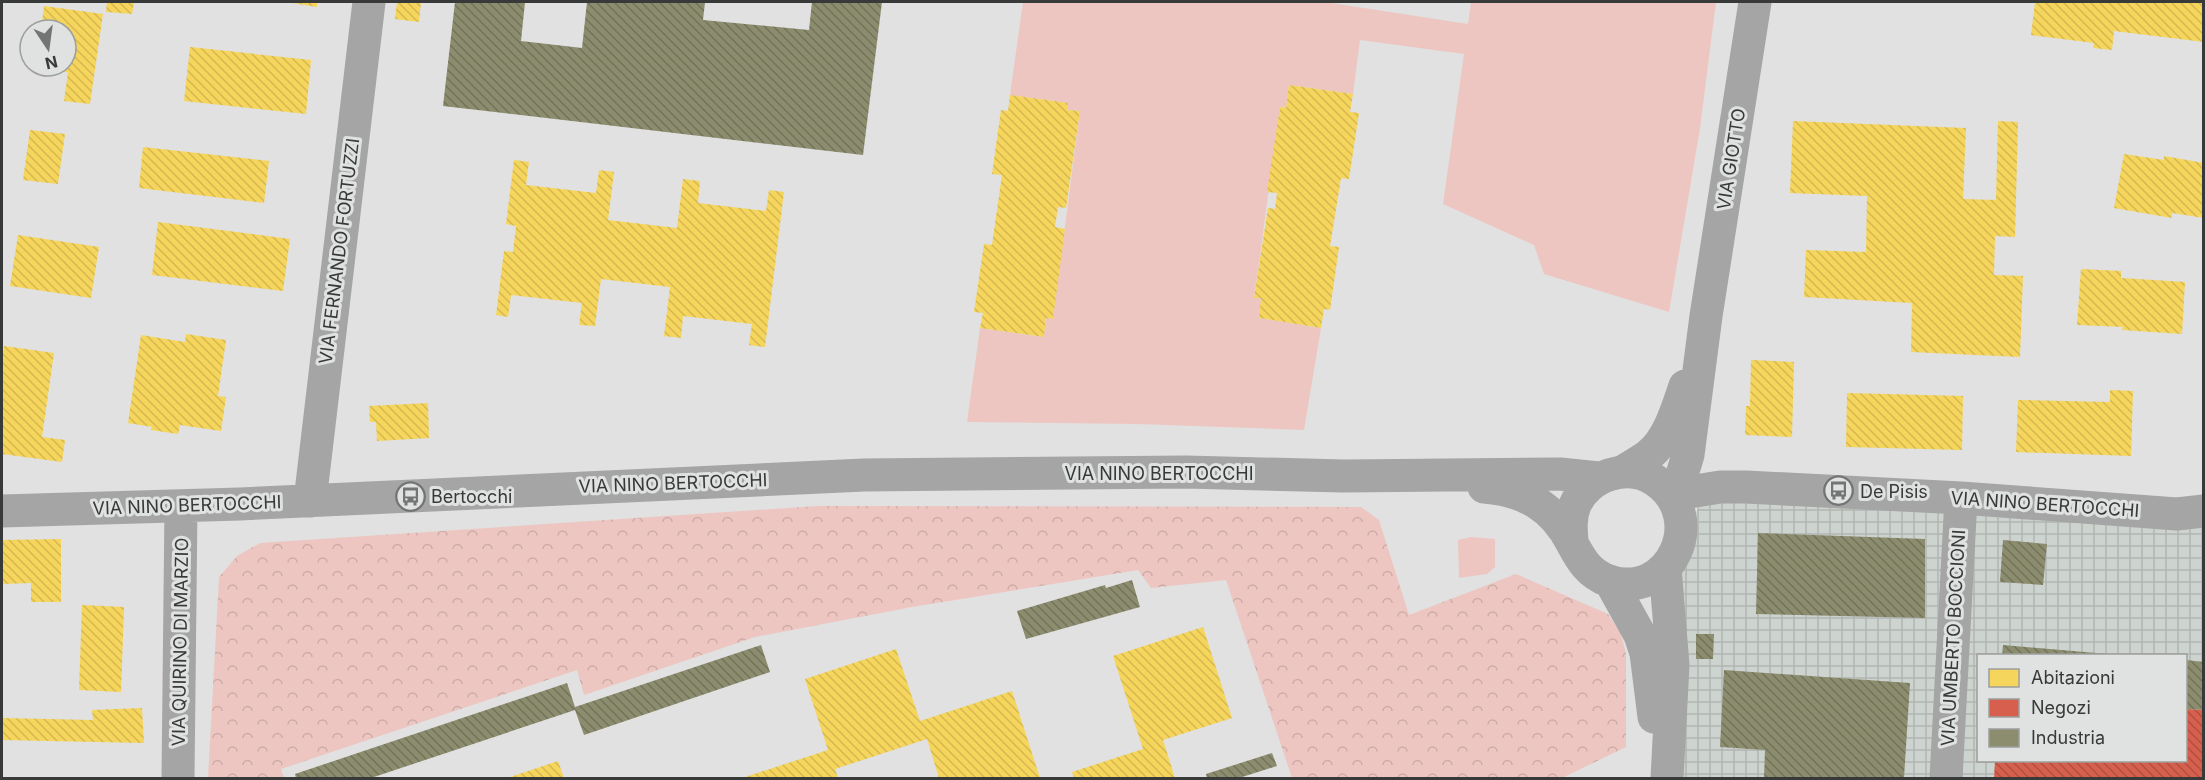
<svg xmlns="http://www.w3.org/2000/svg" width="2205" height="780" font-family="Inter,sans-serif">
	<style>
		.industrial { fill: url(#industrial-grid); fill-rule: evenodd }
		.grass { fill: #eec6c1 }
		.park { fill: url(#park-crowns) }
		.homes { fill: url(#homes-back-hatch) }
		.shops { fill: url(#shops-back-hatch) }
		.industry { fill: url(#industry-back-hatch) }
		.lines { fill: none; stroke-linecap: round; stroke-linejoin: round }
		.minor { stroke: #a4a5a4; stroke-width: 33 }
		.labels { text-anchor: middle; dominant-baseline: central; stroke-width: 6; stroke-linejoin: round; paint-order: stroke }
		.street-label { font-size: 18px; fill: #383a39; stroke: #dfe2e0 }
		.poi-label { font-size: 18px; fill: #383a39; stroke: #dfe2e0; text-anchor: start }
	</style>
	<defs>
		<pattern id="industrial-grid" width="8" height="8" patternUnits="userSpaceOnUse" patternTransform="scale(1.5)"><rect width="8" height="8" fill="#cdd3ce"/><path d="M0 4h8M4 0v8" fill="none" stroke="#b1b6b2"/></pattern>
		<pattern id="park-crowns" width="20" height="18" patternUnits="userSpaceOnUse" patternTransform="scale(1.5)"><rect width="20" height="18" fill="#eec6c1"/><path d="M2 6a3 3 0 1 1 6 0M12 15a3 3 0 1 1 6 0" fill="none" stroke="#cdaba7"/></pattern>
		<pattern id="homes-back-hatch" width="6" height="6" patternUnits="userSpaceOnUse" patternTransform="scale(1.5)"><rect width="6" height="6" fill="#f6d55c"/><path d="M-1 5l2 2M0 0l6 6M5-1l2 2" fill="none" stroke="#d4b851"/></pattern>
		<pattern id="shops-back-hatch" width="6" height="6" patternUnits="userSpaceOnUse" patternTransform="scale(1.5)"><rect width="6" height="6" fill="#d6604d"/><path d="M-1 5l2 2M0 0l6 6M5-1l2 2" fill="none" stroke="#af5041"/></pattern>
		<pattern id="industry-back-hatch" width="6" height="6" patternUnits="userSpaceOnUse" patternTransform="scale(1.5)"><rect width="6" height="6" fill="#8c8c6e"/><path d="M-1 5l2 2M0 0l6 6M5-1l2 2" fill="none" stroke="#73735b"/></pattern>
	</defs>
	<rect width="100%" height="100%" fill="#e0e1e0"/>
	<path class="industrial" d="M1700,499l503,7v272h-524l-23,-116zM1978,656h208v104h-208z"/>
	<path class="grass" d="M1023,2h302l143,22 3,-22h245l-16,126 -31,184 -125,-38 -10,-29 -91,-41 21,-150 -104,-14 -7,54 -64,-9 -3,23 -6,-1c-10,64 -16,127 -26,190l7,1 -2,20 62,10 -17,102 -167,-6 -170,-2 13,-94 64,9 2,-19h7l27,-207 -13,-1 1,-7 -58,-8z
		M1471,537l24,2v28l-8,7 -28,4 -1,-38z"/>
	<path class="park" d="M817,506l544,1 18,13 30,95 107,-41 92,40 13,20 5,20v93l-64,31h-270l-66,-198 -75,8 -13,-18 -226,37 -157,30 -171,58 -7,-25 -296,99 3,9h-76l11,-201 18,-21 23,-13z"/>
	<path class="homes" d="M107,2h27l-2,12 -26,-2z
		M286,2h31v5z
		M397,2h24l-2,20 -24,-3z
		M2035,2h169v40l-90,-11 -2,19 -19,-2 1,-5 -63,-8z
		M44,6l59,8 -13,90 -26,-3 4,-29 -33,-3 1,-3h30v-36h-25z
		M190,47l121,13 -5,54 -122,-13z
		M1289,85l64,9 -3,18 9,1 -10,66 -8,-1 -11,68 9,1 -9,63 -6,-1 -3,19 -62,-10 2,-20h-7l14,-90 7,1 2,-16 -10,-1 13,-85 6,1z
		M1010,95l58,8 -1,7 13,1 -14,97 -8,-1 -3,20 10,2 -12,90 -7,-1 -2,19 -64,-9 3,-15 -9,-1 10,-68 8,1 10,-70 -10,-1 9,-64 7,1z
		M1793,121l173,7 -3,71 33,1 2,-79 20,1 -3,115 -20,-1 -1,39 29,1 -3,81 -109,-5 1,-49 -108,-6 2,-47 60,2 1,-56 -77,-3z
		M30,130l35,4 -7,50 -35,-4z
		M143,147l126,14 -5,42 -125,-15z
		M2124,154l40,6v-4l40,7v55l-32,-5v5l-58,-10z
		M514,160l15,2 -3,23 70,8 3,-23 15,2 -6,48 69,8 6,-49 17,2 -2,22 68,8 3,-21 15,2 -19,155 -16,-2 3,-21 -69,-8 -2,22 -17,-2 6,-49 -69,-8 -6,47 -16,-1 3,-22 -71,-8 -3,22 -12,-2 8,-64 9,1 3,-26 -10,-2z
		M158,222l132,17 -7,52 -131,-16z
		M18,235l81,12 -8,51 -81,-12z
		M2081,269l40,2v7l64,4 -3,52 -60,-4 1,-3 -46,-2z
		M186,334l40,6 -8,56 8,1 -5,34 -41,-6 -2,9 -27,-4 1,-3 -24,-4 13,-88 44,7z
		M4,346l50,7 -12,84 23,3 -3,22 -60,-8v-90z
		M1751,360l43,2 -2,75 -47,-2 1,-29h4z
		M2110,390l23,1 -2,65 -115,-4 2,-52 92,2z
		M1847,393l116,3 -1,54 -116,-3z
		M428,403l1,35 -52,3 -1,-19h-6l-1,-16z
		M61,539v63h-30v-19l-29,1v-44z
		M82,605l42,2 -3,85 -42,-2z
		M1203,627l29,91 -69,22 12,38h-101l-2,-6 71,-23 -30,-93z
		M896,649l24,72 92,-30 28,87h-101l-12,-39 -92,30 3,9h-96l86,-28 -23,-71z
		M142,708l2,35 -142,-3v-22l91,2 -1,-10z
		M558,761l6,17h-57z"/>
	<path class="shops" d="M2186,709l18,1v68h-210l1,-18h191z"/>
	<path class="industry" d="M455,2h70l-4,39 61,7 5,-46h118l-2,18 106,10 3,-28h70l-19,153 -420,-49z
		M1758,533l167,6v79l-169,-4z
		M2003,540l44,4 -4,41 -43,-3z
		M1132,580l8,27 -114,32 -9,-28 88,-26 1,3z
		M1696,634h18l-1,25h-17z
		M761,645l9,27 -186,63 -9,-25 -204,68h-75l-1,-4 272,-91 8,24z
		M2003,645l105,9v2h-106z
		M2186,660l18,2v48l-18,-1z
		M1724,670l186,13 -6,95h-140l1,-28 -45,-3z
		M1272,753l5,13 -38,12h-32l-1,-4z"/>
	<g class="lines">
		<path class="minor" d="M1622,472c9,-6 20,-11 28,-18 19,-16 27,-45 35,-68
			M1484,487c40,3 69,19 88,56 9,17 17,31 37,38 61,20 100,-63 47,-100 -27,-20 -69,-5 -81,24 -5,12 -4,24 -3,36
			M1671,495l49,-8h26l215,11 216,16 27,-3
			M1671,495l10,-17 7,-23 18,-139 49,-314
			M310,501l59,-499
			M2,511l238,-7 624,-29 322,-3 158,4 216,-2 39,4
			M1665,568l8,97 -6,113
			M1610,581l30,54 6,18 8,64
			M178,778l3,-272
			M1946,778l15,-280"/>
	</g>
	<defs>
		<symbol id="bus-ring" viewBox="-11 -11 22 22"><circle r="9.5" fill="#dfe2e0" stroke="#737473" stroke-width="1.5"/><path d="M-5-6H5V4H4V6H2V4H-2V6H-4V4H-5ZM-3.5-4V0h7V-4ZM-3.5 1.2v1.5H-2V1.2ZM2 1.2v1.5H3.5V1.2Z" fill="#737473"/></symbol>
	</defs>
	<g fill-rule="evenodd">
		<use href="#bus-ring" x="1822" y="474" width="33" height="33"/>
		<use href="#bus-ring" x="394" y="480" width="33" height="33"/>
	</g>
	<g class="labels">
		<g class="street-label">
			<text transform="translate(1731 159) rotate(-81)">VIA GIOTTO</text>
			<text transform="translate(339 251) rotate(-83)">VIA FERNANDO FORTUZZI</text>
			<text x="1159" y="473">VIA NINO BERTOCCHI</text>
			<text transform="translate(673 483) rotate(-2)">VIA NINO BERTOCCHI</text>
			<text transform="translate(2045 504) rotate(4)">VIA NINO BERTOCCHI</text>
			<text transform="translate(187 505) rotate(-2)">VIA NINO BERTOCCHI</text>
			<text transform="translate(1953 638) rotate(-87)">VIA UMBERTO BOCCIONI</text>
			<text transform="translate(180 642) rotate(-89)">VIA QUIRINO DI MARZIO</text>
		</g>
		<g class="poi-label">
			<text x="1860" y="491">De Pisis</text>
			<text x="431" y="496">Bertocchi</text>
		</g>
	</g>
	<rect width="2205" height="780" fill="none" stroke="#383a39" stroke-width="6"/>
	<rect x="1977" y="654" width="210" height="108" fill="#dfe2e0" stroke="#9c9f9d" stroke-width="1.5"/>
	<rect x="1989" y="669" width="30" height="18" fill="#f6d55c" stroke="#9c9f9d" stroke-width="1.5"/>
	<text x="2031" y="684" font-size="18" fill="#383a39">Abitazioni</text>
	<rect x="1989" y="699" width="30" height="18" fill="#d6604d" stroke="#9c9f9d" stroke-width="1.5"/>
	<text x="2031" y="714" font-size="18" fill="#383a39">Negozi</text>
	<rect x="1989" y="729" width="30" height="18" fill="#8c8c6e" stroke="#9c9f9d" stroke-width="1.5"/>
	<text x="2031" y="744" font-size="18" fill="#383a39">Industria</text>
	<g transform="translate(48 48) rotate(167)"><circle r="28" fill="#dfe2e0" stroke="#9c9f9d" stroke-width="1.5"/>
	<path d="M0-4.5L10 22L0 15L-10 22Z" fill="#737473"/>
	<text y="-9" font-size="16" font-weight="bold" text-anchor="middle" fill="#383a39">N</text>
	</g>
</svg>
